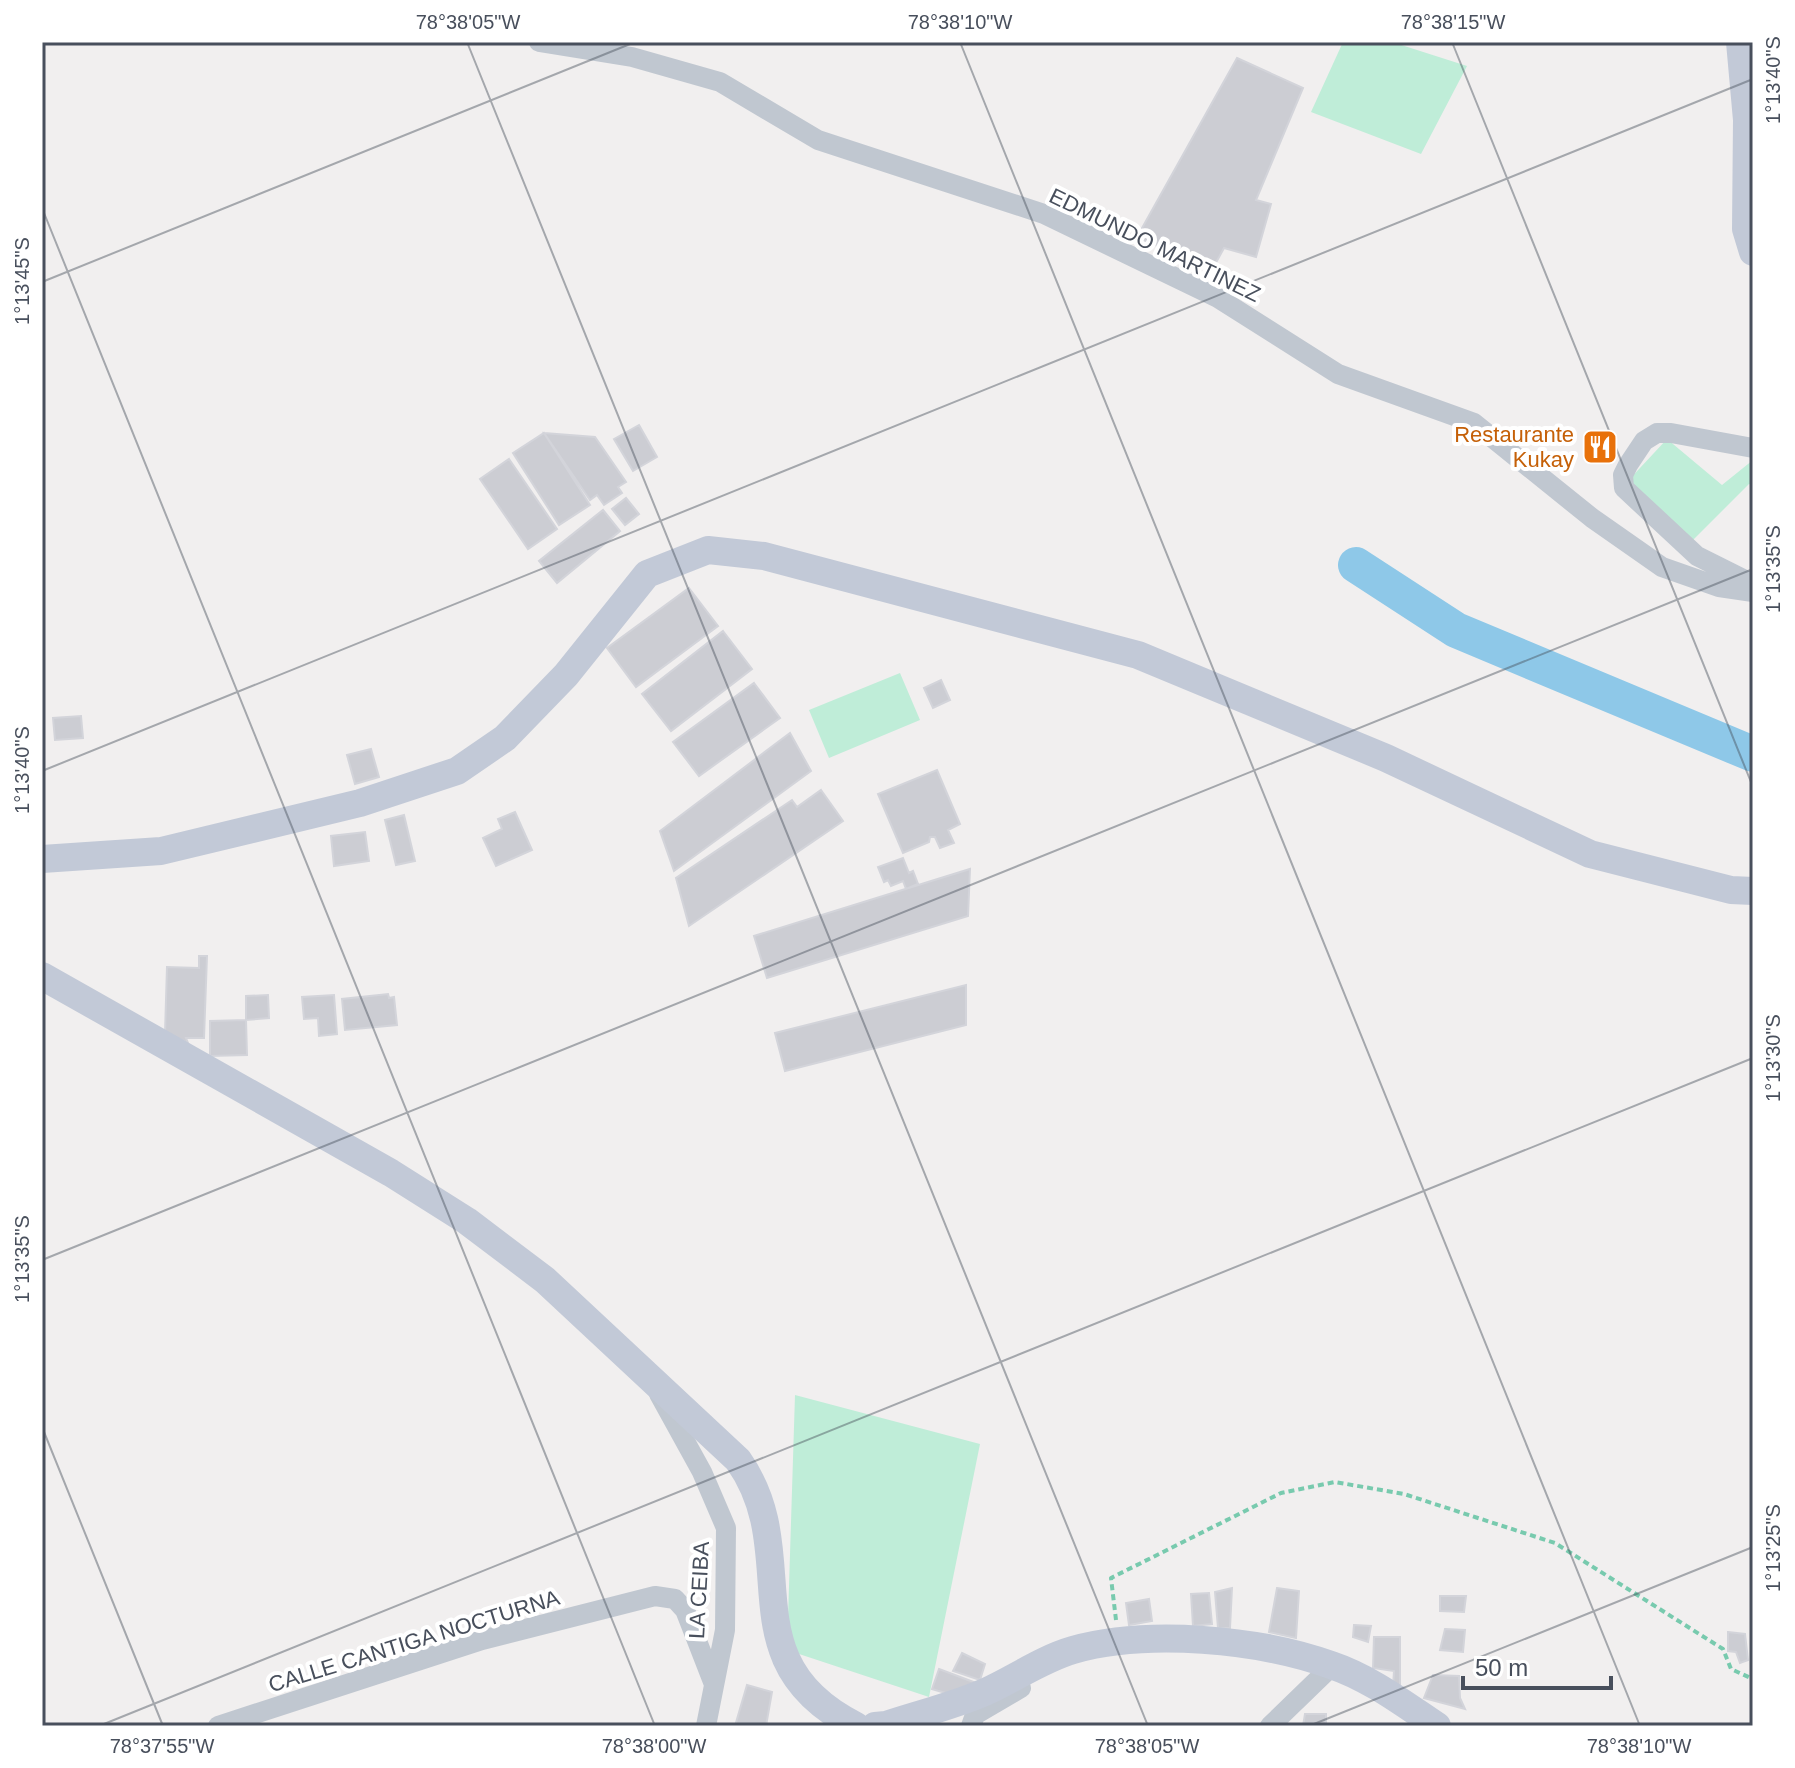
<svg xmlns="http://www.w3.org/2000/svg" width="1795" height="1768" font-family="Arial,sans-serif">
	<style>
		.green { fill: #bfedd8 }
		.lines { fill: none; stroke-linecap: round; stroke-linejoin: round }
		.river { stroke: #8ec8e8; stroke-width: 36 }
		.building { fill: #cccdd3; stroke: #d3d4da; stroke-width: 2 }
		.path { stroke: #78caae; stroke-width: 4; stroke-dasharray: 6 4; stroke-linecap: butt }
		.street { stroke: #c0c7d0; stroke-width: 20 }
		.secondary { stroke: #c2c9d7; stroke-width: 28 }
		.ticks { fill: none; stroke: #484f5c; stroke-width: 2; stroke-opacity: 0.45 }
		.labels { text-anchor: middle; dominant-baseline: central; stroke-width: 8; stroke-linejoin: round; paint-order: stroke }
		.street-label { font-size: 22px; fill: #484f5c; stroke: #fff }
		.food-label { font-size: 22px; fill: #c56008; stroke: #fff; text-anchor: end }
		.neatline { fill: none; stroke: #484f5c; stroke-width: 3 }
		.ticks-label { font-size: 20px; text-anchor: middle; fill: #484f5c }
	</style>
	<rect width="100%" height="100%" fill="#f1efef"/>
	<path class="green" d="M1343,42h49l75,24 -46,88 -110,-42z
		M1667,439l55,46 31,-25v25l-4,-1 -58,58 -65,-59z
		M900,673l20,47 -91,38 -20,-48z
		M795,1395l185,49 -51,253 -142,-47z"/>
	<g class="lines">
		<path class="river" d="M1356,565l100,65 297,124"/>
	</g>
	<path class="building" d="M1237,58l66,30 -47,112 15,4 -15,53 -32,-9 -12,22 -75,-33z
		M639,425l18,32 -24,14 -19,-32z
		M544,433l51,4 31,45 -8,5 4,6 -18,12 -7,-10 -7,5z
		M544,433l46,72 -31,20 -46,-72z
		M509,459l48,70 -29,20 -48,-70z
		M626,498l13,16 -14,11 -13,-16z
		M603,510l17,21 -63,52 -18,-22z
		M689,588l29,38 -82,61 -29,-39z
		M723,631l29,38 -81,62 -29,-37z
		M941,680l9,20 -17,8 -9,-20z
		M754,683l26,35 -81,58 -26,-34z
		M81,716l2,22 -28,2 -2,-22z
		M790,733l21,38 -137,100 -14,-40z
		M371,749l8,28 -24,7 -8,-29z
		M937,770l23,54 -12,6 6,13 -14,5 -5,-11h-5l-1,5 -26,11 -25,-59z
		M821,790l22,31 -154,105 -13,-48 116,-78 5,7z
		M515,812l17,38 -36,16 -13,-28 19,-9 -4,-10z
		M404,815l11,46 -19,4 -11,-45z
		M365,832l4,29 -35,5 -3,-30z
		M903,858l6,15 4,-2 5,13 -12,5 -3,-8 -12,5 -3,-6 -4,2 -6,-15z
		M970,869l-2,47 -201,62 -13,-42z
		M199,956h8l-3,82h-18l2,5 -23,-10 2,-66 32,1z
		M966,985v40l-181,46 -10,-38z
		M388,994l1,4 5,-1 3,28 -52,5 -3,-31z
		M268,995l1,23 -23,2v-24z
		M334,995l3,39 -18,2 -1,-18 -14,1 -2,-22z
		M246,1020l1,35 -37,1v-35z
		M1232,1588l-2,40h-12l-3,-36z
		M1277,1588l22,3 -3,47 -27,-6z
		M1209,1593l3,31 -19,2 -2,-32z
		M1440,1596h26l-2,16 -24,-1z
		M1149,1599l3,22 -23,4 -3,-22z
		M1354,1625l17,1 -3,16 -15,-5z
		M1445,1629l20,1 -2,22 -23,-2z
		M1728,1632l17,2 3,26 -8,3 -4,-11 -8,-1z
		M1374,1637h26v52l-7,-2 1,-16 -21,-3z
		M962,1653l23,11 -5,16 -27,-9z
		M939,1669l37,14 -24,12 -20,-6z
		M1433,1675l26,1 1,22 5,11 -41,-11z
		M747,1685l25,7 -6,34h-31z
		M1305,1714h21v12h-23z"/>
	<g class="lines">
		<path class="path" d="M1116,1620l-5,-42 170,-85 54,-11 69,12 151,49 168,106 8,20 22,10"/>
		<path class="street" d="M539,42l93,15 88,25 98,58 226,74 174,84 120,76 136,49 118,95 70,49 57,20 34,5
			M1753,448l-82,-15h-14l-13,8 -16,24 -5,10 1,13 73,68 56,28
			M659,1394l43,78 24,56 -1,102 -19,96
			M218,1726l264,-86 173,-44 20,3 10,11 28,72
			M971,1726l4,-11 46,-27
			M1270,1726l63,-61"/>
		<path class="secondary" d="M1740,42l7,78 -1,109 7,23
			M42,859l119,-8 199,-48 97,-32 48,-33 61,-63 81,-101 61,-24 56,6 374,99 248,103 204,96 141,36 22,1
			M42,976l349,197 76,48 78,59 193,180c68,95 -13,200 118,266
			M875,1726l11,-1c33,-11 67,-19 99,-33 29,-13 57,-33 88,-42 75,-21 185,-11 258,15 39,13 73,39 106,61"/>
	</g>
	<path class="ticks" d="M467,42l681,1684M960,42l680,1684M1452,42l301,745M42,208l613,1518M42,282l593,-240M42,771l1711,-692M42,1260l1711,-691M42,1427l121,299M99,1726l1654,-668M1309,1726l444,-179"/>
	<defs>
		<symbol id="restaurant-square" viewBox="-11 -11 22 22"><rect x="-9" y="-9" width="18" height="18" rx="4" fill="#e8710a" stroke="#fff"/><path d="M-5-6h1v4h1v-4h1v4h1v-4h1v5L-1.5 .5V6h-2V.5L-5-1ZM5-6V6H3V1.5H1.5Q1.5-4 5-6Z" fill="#fff"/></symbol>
	</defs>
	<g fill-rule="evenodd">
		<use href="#restaurant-square" x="1580" y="427" width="40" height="40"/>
	</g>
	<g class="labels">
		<g class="street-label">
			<text transform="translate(1155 245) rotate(26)">EDMUNDO MARTINEZ</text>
			<text transform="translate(699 1590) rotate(-87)">LA CEIBA</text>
			<text transform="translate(414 1641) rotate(-17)">CALLE CANTIGA NOCTURNA</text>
		</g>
		<g class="food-label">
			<text x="1574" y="434">Restaurante<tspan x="1574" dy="25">Kukay</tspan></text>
		</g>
	</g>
	<rect width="1795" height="1768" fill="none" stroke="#ffffff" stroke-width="88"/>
	<path d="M1463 1676v12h148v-12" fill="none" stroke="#484f5c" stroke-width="4"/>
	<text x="1475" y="1676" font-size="24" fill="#484f5c" stroke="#ffffff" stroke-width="6" paint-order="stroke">50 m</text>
	<rect x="44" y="44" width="1707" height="1680" class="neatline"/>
	<g class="ticks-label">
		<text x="468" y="29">78°38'05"W</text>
		<text x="960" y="29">78°38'10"W</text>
		<text x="1453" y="29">78°38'15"W</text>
		<text transform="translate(1773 80) rotate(-90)" y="7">1°13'40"S</text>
		<text transform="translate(22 281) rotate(-90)" y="7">1°13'45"S</text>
		<text transform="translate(1773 569) rotate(-90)" y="7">1°13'35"S</text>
		<text transform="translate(22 770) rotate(-90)" y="7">1°13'40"S</text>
		<text transform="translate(1773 1058) rotate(-90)" y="7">1°13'30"S</text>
		<text transform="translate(22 1259) rotate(-90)" y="7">1°13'35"S</text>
		<text transform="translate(1773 1548) rotate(-90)" y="7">1°13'25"S</text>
		<text x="162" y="1753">78°37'55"W</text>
		<text x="654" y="1753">78°38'00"W</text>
		<text x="1147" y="1753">78°38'05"W</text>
		<text x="1639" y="1753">78°38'10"W</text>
	</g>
</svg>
